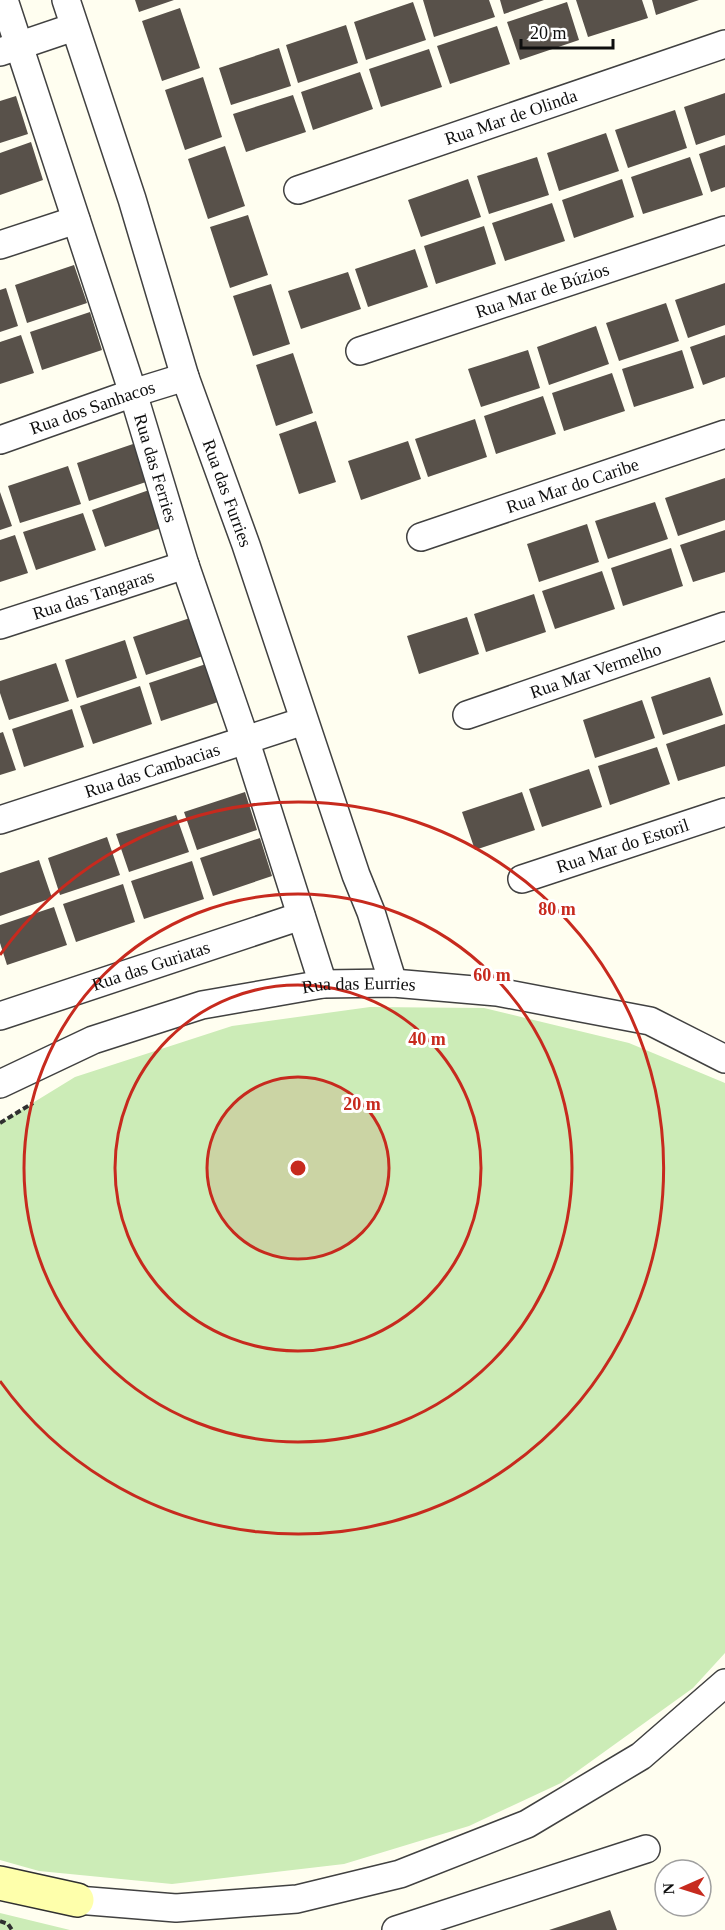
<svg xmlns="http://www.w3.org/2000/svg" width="725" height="1930" font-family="Georgia,serif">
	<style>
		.green { fill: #ccecb7 }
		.building { fill: #58514a }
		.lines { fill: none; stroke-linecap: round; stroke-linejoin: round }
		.street-casing { stroke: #414141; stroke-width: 30 }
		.secondary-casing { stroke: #303030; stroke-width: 36 }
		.path { stroke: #303030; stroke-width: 4; stroke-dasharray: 6 3; stroke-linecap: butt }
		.street { stroke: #fff; stroke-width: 27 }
		.secondary { stroke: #feffab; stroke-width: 33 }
		.ring { fill: none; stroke: #c72a1e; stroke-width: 3 }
		.labels { text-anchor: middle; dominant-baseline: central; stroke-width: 6; stroke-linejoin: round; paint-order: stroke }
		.street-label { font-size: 18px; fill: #0e0e0e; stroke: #fff }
		.centre { fill: #c72a1e; stroke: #fff; stroke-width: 3 }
		.ring-label { font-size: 18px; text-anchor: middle; font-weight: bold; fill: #c72a1e; stroke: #fff; stroke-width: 6; stroke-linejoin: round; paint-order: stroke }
	</style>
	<rect width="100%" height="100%" fill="#fffef0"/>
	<path class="green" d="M370,1007l114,1 145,35 96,40v570l-32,35 -132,95 -92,43 -125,38 -172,20 -133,-13 -39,-11v-737l75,-46 157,-51z
		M0,1913l70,17h-70z"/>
	<path class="building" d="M135,0h39l-35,12z
		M423,0h66l6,17 -61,20z
		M500,0h44l-40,14z
		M576,0h66l6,18 -60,19z
		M652,0h47l-43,15z
		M413,2l13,38 -60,20 -12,-38z
		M567,2l12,38 -59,20 -13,-38z
		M180,8l20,60 -38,13 -20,-60z
		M346,25l12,38 -60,20 -12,-38z
		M497,26l13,38 -60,20 -13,-38z
		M279,48l12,38 -60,19 -12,-37z
		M429,49l13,38 -61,20 -12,-38z
		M360,72l13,37 -60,21 -12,-38z
		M203,77l19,60 -37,13 -20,-60z
		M725,93v42l-29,10 -12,-38z
		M293,95l13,37 -60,20 -13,-38z
		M16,96l12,38 -28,9v-42z
		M675,110l12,38 -59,20 -13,-38z
		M606,133l13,38 -60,20 -12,-38z
		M31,142l12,38 -43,15v-42z
		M725,145v42l-14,5 -12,-38z
		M225,146l20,60 -37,13 -20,-60z
		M537,157l12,38 -60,19 -12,-38z
		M690,157l13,38 -60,19 -12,-37z
		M468,179l13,38 -60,20 -13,-37z
		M622,179l12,38 -60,21 -12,-38z
		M552,203l13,38 -60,20 -13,-38z
		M248,215l20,60 -38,13 -20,-61z
		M484,226l12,38 -60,20 -12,-38z
		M415,249l13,38 -60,20 -13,-38z
		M74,265l13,38 -60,20 -12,-38z
		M348,272l13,37 -60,20 -13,-38z
		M725,283v42l-37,13 -13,-38z
		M271,284l19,60 -37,12 -20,-60z
		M6,288l12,38 -18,6v-42z
		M666,303l13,38 -60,20 -13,-38z
		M90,312l12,38 -60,20 -12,-38z
		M596,326l13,38 -60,21 -12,-38z
		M21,335l13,38 -34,11v-42z
		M725,335v42l-22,8 -13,-38z
		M528,350l12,38 -59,19 -13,-38z
		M682,350l12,38 -60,19 -12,-38z
		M293,353l20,60 -37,13 -20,-61z
		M612,373l13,38 -61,20 -12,-38z
		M543,396l13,38 -60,20 -12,-38z
		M475,419l12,38 -59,20 -13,-38z
		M316,421l20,61 -37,12 -20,-60z
		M408,441l13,38 -60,21 -13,-39z
		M136,443l13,38 -60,20 -12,-38z
		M68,466l13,38 -61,19 -12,-37z
		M725,478v42l-47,16 -13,-38z
		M152,489l12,38 -59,20 -13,-37z
		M0,492l12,34 -12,4z
		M655,502l13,37 -60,20 -13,-38z
		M83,513l13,37 -60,20 -13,-38z
		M587,524l12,38 -60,20 -12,-38z
		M725,530v42l-32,10 -13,-37z
		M15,535l13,38 -28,9v-42z
		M671,548l12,38 -60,20 -12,-38z
		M602,571l13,38 -60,20 -13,-38z
		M534,594l12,38 -60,20 -12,-38z
		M193,617l13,38 -60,20 -13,-38z
		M467,617l12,37 -60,20 -12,-38z
		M125,640l12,38 -60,20 -12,-38z
		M56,663l13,38 -60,19 -9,-27v-12z
		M209,663l12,38 -60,20 -12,-38z
		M710,677l13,38 -60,20 -12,-38z
		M140,686l12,38 -59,20 -13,-38z
		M642,700l13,38 -60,20 -12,-38z
		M72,709l12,38 -60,20 -12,-38z
		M725,724v42l-47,15 -12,-37z
		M3,732l13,38 -16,5v-42z
		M657,747l13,37 -60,21 -12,-39z
		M589,769l13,38 -60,20 -13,-38z
		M245,792l12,38 -60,20 -13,-38z
		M522,792l13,38 -60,20 -13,-38z
		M176,815l13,37 -60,20 -13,-38z
		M107,837l13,38 -60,20 -12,-37z
		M260,838l12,38 -59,20 -13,-38z
		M39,860l13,38 -52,18v-43z
		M192,861l12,38 -60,20 -13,-38z
		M123,884l12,38 -59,20 -13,-38z
		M54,907l13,38 -60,20 -7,-22v-18z
		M610,1910l7,20h-68z"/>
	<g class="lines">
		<defs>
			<g id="street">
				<path id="s1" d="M4,0l129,393 52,172 60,174 78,245"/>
				<path id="s2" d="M66,0l66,199 53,178 61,168 110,330 15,37 22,71"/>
				<path d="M0,52l74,-25"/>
				<path id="s3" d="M298,190l427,-146"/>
				<path d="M0,245l76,-25"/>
				<path id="s4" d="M360,351l365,-121"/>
				<path id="s5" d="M0,440l133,-47 52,-16"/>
				<path id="s6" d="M421,537l304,-103"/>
				<path id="s7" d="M0,625l185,-60"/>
				<path id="s8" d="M467,715l258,-89"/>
				<path id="s9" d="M0,820l304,-99"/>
				<path id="s10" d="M522,879l203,-67"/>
				<path id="s11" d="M0,1016l301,-100"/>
				<path id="s12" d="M0,1084l93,-44 109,-35 121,-21 70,-1 104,9 153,29 75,38"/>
				<path d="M77,1900l99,8 121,-9 103,-25 127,-50 114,-68 84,-73"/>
				<path d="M396,1930l250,-81"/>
			</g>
			<path id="secondary" d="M0,1883l77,17"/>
		</defs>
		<use href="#street" class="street-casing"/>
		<use href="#secondary" class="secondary-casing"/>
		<path class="path" d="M0,1123l33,-20
			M0,1921l8,3 4,6"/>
		<use href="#street" class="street"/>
		<use href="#secondary" class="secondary"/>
	</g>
	<circle cx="298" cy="1168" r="91" fill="#c72a1e" fill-opacity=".12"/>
	<g class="ring">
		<circle cx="298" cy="1168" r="91"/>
		<circle cx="298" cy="1168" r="183"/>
		<circle cx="298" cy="1168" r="274"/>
		<path d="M0 955A366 366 0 1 1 0 1381"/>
	</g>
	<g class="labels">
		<g class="street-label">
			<text stroke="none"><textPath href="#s3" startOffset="225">Rua Mar de Olinda</textPath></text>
			<text stroke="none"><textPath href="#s4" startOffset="192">Rua Mar de Búzios</textPath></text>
			<text stroke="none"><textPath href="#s5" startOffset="98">Rua dos Sanhacos</textPath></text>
			<text stroke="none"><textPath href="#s1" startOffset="492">Rua das Ferries</textPath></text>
			<text stroke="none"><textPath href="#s6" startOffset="160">Rua Mar do Caribe</textPath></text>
			<text stroke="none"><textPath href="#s2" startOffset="519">Rua das Furries</textPath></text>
			<text stroke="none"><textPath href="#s7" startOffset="98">Rua das Tangaras</textPath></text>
			<text stroke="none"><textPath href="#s8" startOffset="136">Rua Mar Vermelho</textPath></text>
			<text stroke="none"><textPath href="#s9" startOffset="160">Rua das Cambacias</textPath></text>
			<text stroke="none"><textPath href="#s10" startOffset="106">Rua Mar do Estoril</textPath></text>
			<text stroke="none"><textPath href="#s11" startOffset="159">Rua das Guriatas</textPath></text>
			<text stroke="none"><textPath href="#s12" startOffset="376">Rua das Eurries</textPath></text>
		</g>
	</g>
	<circle cx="298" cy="1168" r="9" class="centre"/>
	<g class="ring-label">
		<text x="557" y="915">80 m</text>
		<text x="492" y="981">60 m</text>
		<text x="427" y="1045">40 m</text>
		<text x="362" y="1110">20 m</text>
	</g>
	<g transform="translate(683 1888) rotate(267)"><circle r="28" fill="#ffffff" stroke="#9f9f9f" stroke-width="1.5"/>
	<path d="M0-4.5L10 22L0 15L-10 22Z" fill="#c72a1e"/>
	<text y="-9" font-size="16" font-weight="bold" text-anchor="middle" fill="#0e0e0e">N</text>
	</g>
	<path d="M521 39v9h92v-9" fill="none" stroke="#0e0e0e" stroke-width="3"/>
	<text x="530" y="39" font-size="18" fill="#0e0e0e" stroke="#ffffff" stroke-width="4.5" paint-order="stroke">20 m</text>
</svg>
